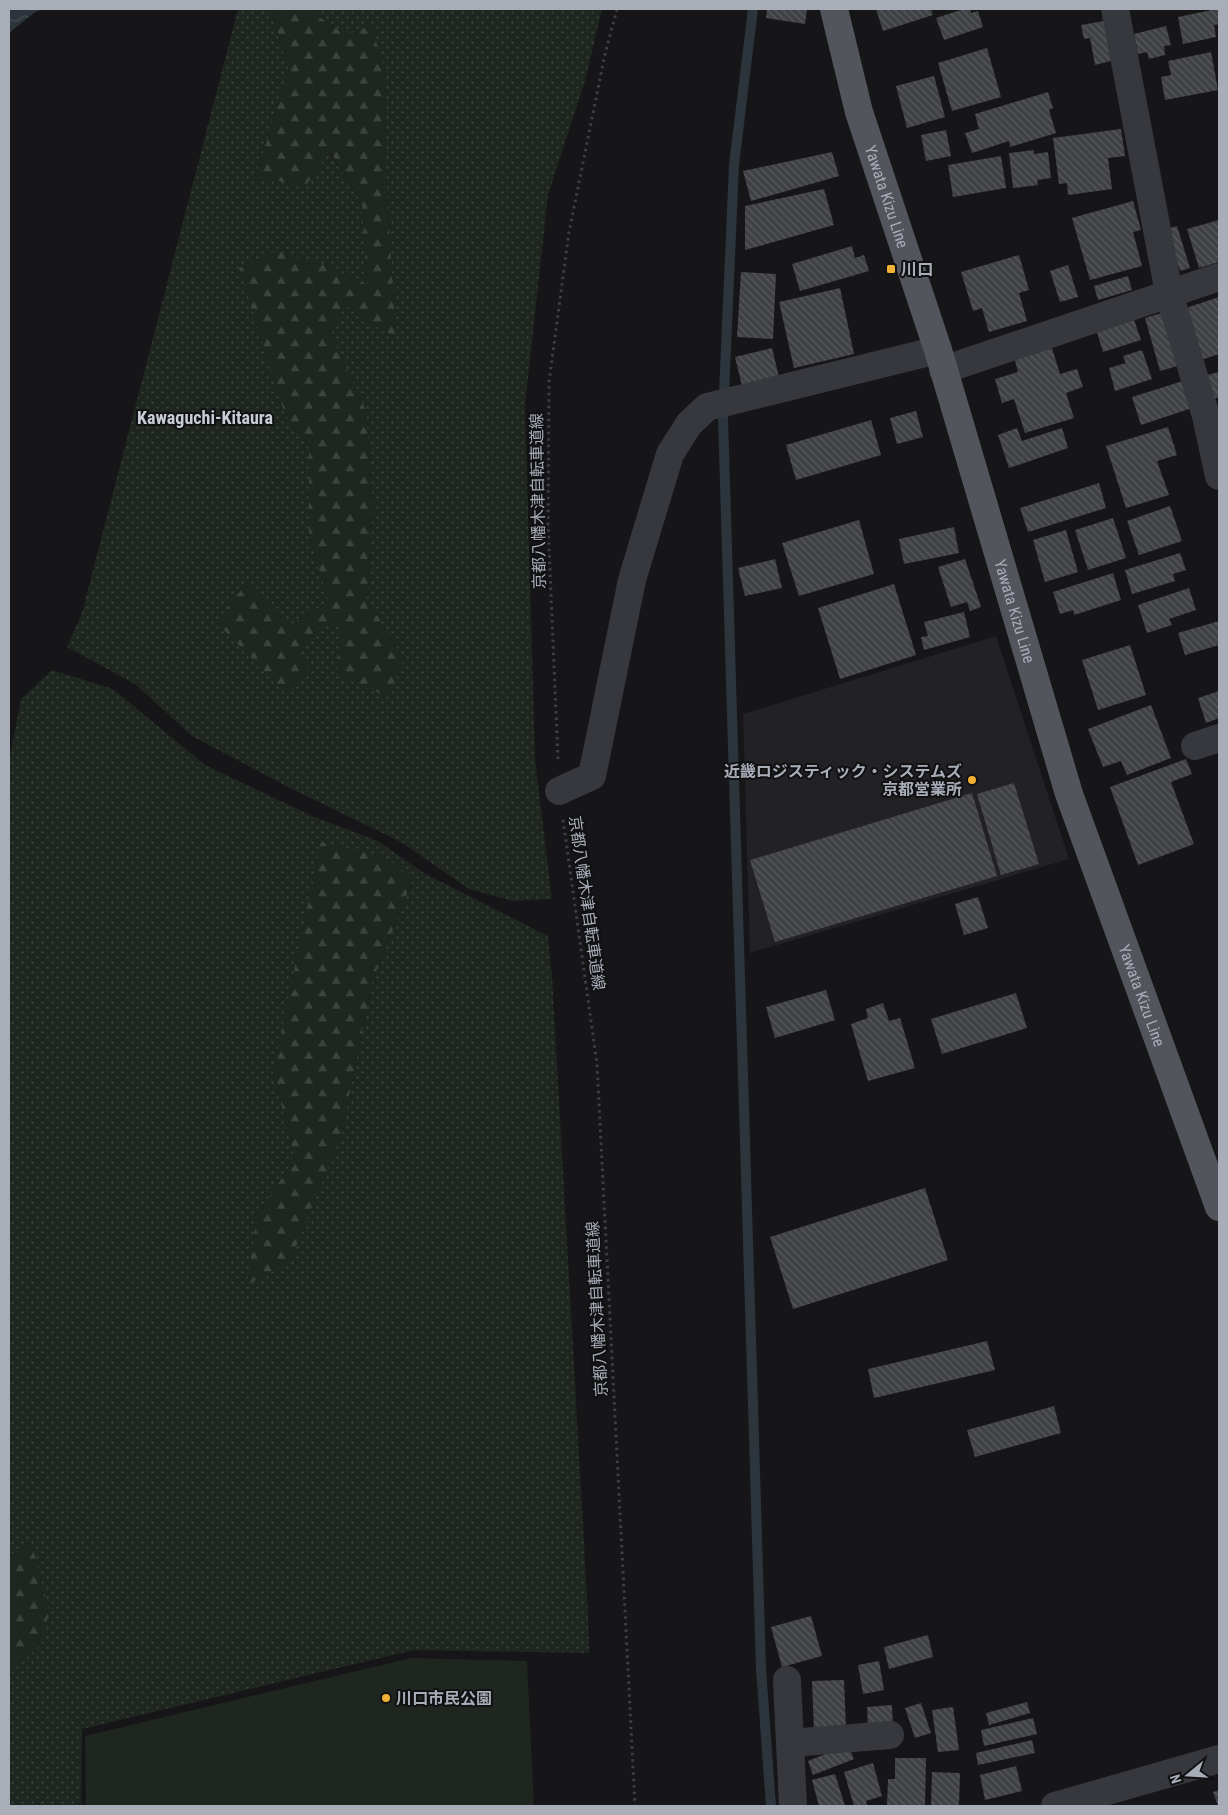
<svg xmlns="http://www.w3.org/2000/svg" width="1228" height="1815" font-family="'Roboto Condensed','Noto Sans JP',sans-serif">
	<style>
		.built { fill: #222225 }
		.grass { fill: url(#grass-dots); fill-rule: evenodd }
		.forest { fill: url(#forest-firs) }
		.park { fill: #1e261f }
		.water { fill: url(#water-waves) }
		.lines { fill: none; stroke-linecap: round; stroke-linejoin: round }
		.stream { stroke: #2c353c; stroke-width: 10 }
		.building { fill: url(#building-back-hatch) }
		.path { stroke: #3d3f44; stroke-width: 3; stroke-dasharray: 2.5 4; stroke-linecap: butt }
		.minor { stroke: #37383d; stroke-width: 28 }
		.major { stroke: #53555c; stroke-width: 28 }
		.poi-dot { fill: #f2b134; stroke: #111113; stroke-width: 2 }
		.labels { text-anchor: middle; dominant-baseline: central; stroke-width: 4; stroke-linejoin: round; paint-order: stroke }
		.street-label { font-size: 16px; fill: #a8adb8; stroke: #111113 }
		.poi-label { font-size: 16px; font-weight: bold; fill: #a8adb8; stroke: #111113; text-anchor: start }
		.neighbourhood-label { font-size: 18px; font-weight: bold; fill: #c9ccd4; stroke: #111113 }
	</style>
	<defs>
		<pattern id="grass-dots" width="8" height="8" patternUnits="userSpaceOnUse" patternTransform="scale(1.25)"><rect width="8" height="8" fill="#1e261f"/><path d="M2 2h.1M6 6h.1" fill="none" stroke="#3c433d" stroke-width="1.8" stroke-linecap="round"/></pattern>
		<pattern id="forest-firs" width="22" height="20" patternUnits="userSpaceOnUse" patternTransform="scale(1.25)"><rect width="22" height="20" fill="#1e261f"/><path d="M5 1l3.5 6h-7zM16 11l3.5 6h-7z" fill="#3c433d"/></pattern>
		<pattern id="water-waves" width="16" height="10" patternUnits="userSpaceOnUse" patternTransform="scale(1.25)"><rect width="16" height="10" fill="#2c353c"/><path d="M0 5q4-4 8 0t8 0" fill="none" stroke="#485056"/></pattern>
		<pattern id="building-back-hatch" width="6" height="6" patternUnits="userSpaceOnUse" patternTransform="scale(1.25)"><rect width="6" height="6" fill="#404145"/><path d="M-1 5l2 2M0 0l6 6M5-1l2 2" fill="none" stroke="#595a5e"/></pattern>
	</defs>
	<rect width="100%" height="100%" fill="#161618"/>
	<path class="built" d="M996,636l73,223 -319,94 -7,-239z"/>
	<path class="grass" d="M238,9h33l18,62 -34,107 74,-27 33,52 5,83 -39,-20 -44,146 25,36v88l20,66 -37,22 8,29 19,-27h23l62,34 -37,-61 6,-94 -7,-94 -35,-77 13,-29 26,18 26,13 -10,-161 -1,-105 -38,-35 -34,-22 -1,-4h290l-17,72 -37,114 -23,210 10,355 17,139 -40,2 -43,-12 -68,-47 -113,-55 -96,-51 -57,-52 -68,-37 15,-34z
		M52,670l61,19 92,76 107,51 66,25 46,32 124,63 4,40 36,638 1,39 -175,-3 -332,79 -1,77h-72v-132l32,-30 -10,-103 -22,18v-798l12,-62zM413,879l-40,100 -32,156 -84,80 38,-56 -22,-87z"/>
	<path class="forest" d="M271,9h41l1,4 33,22 25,-10 14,45 1,105 10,162 -26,-14 -26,-18 -13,29 35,77 7,94 -6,94 37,61 -16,37 -51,-22 4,-48 -22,-1 -19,27 11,20 -26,19 -69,-70 30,-38 46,40 37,-22 -20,-66v-88l-25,-36 -45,-144 37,-17 52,15 39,19 -5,-82 -32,-52 -24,34 -51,-7 34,-107z
		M321,842l64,15 28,22 -40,100 -32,156 -51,126 -43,24 10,-70 38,-56 -22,-87z
		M31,1541l18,71 -8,32 -32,30v-115z"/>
	<path class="park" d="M411,1658l116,3 7,145h-448l-1,-70z"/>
	<path class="water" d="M9,9h35l-9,3 -26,21z"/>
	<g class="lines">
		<path class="stream" d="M753,9l-19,156 -11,252 38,1252 10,137"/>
	</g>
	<path class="building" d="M767,9h40l-2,15 -39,-6z
		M876,9h55l2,6 -50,16z
		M964,9h6l1,4 7,-2 5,16 -39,13 -8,-22z
		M1212,9h7v15l-5,1 2,12 -33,7 -5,-27 34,-7z
		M1104,21l7,40 -16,4 -5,-27 -6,1 -3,-14z
		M1166,26l5,19 -7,1 1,9 -16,4 -2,-7 -9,2 -4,-20z
		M987,48l14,49 -49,14 -14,-48z
		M1211,52l7,38 -53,10 -4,-23 10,-2 -3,-14z
		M934,76l11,41 -38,11 -11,-42z
		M1048,92l5,16 -4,2 7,23 -46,14 -1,-6 -37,12 -7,-20 14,-4 -4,-15z
		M1121,129l4,27 -17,2 4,31 -44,6 -1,-12 -8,1 -6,-46z
		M946,130l5,26 -25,5 -5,-26z
		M1034,150v4l14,-2 3,26 -14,2 1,5 -25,3 -4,-35z
		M832,152l7,24 -88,25 -8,-30z
		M1001,156l5,32 -53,9 -5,-32z
		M824,189l10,36 -89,25v-44z
		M1133,201l8,29 -8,2 9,34 -52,14 -18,-62z
		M1219,220v42l-20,6 -12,-39z
		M1177,226l13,42 -10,3 -13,-42z
		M852,246l3,12 9,-3 5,16 -69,20 -8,-27z
		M1019,255l10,35 -10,3 8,28 -38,11 -7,-24 -9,3 -12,-39z
		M1068,265l10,32 -18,5 -10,-31z
		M741,272l35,2 -3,65 -36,-2z
		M1128,276l4,14 -34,10 -4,-14z
		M840,288l14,66 -60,14 -15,-66z
		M1219,297v57l-18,6 -18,-51z
		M1165,312l16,53 -21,6 -15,-53z
		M1133,317l8,23 -38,12 -7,-23z
		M772,348l7,29 -37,9 -7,-29z
		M1052,348l8,26 17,-5 6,18 -17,6 8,25 -49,15 -11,-34 -12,4 -7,-24 23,-7 -3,-12z
		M1142,350l10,29 -37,12 -6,-23 17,-5 -3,-7z
		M1219,372v25l-5,2 -7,-24z
		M1183,381l9,27 -51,17 -9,-28z
		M916,411l7,26 -26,7 -7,-26z
		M871,420l10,35 -85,25 -10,-35z
		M1168,427l9,28 -20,6 12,34 -43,13 -20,-62z
		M1017,428l5,13 40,-13 6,20 -59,20 -11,-33z
		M1099,483l7,25 -78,24 -8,-24z
		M1170,506l12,35 -43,14 -12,-34z
		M1113,518l13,40 -38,12 -13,-40z
		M859,520l15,54 -75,22 -17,-53z
		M954,527l5,26 -55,11 -5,-25z
		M1066,530l12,42 -33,10 -12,-42z
		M1180,553l6,17 -13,4 2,7 -43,13 -7,-24z
		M775,559l7,29 -37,8 -7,-28z
		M965,559l16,48 -11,4 -3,-9 -16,5 -13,-40z
		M1113,573l8,27 -47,15 -1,-5 -13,4 -7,-22z
		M894,584l22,71 -76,24 -22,-71z
		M1189,588l7,22 -27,9 3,6 -25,8 -9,-28z
		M964,612l6,25 -46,13 -3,-13 7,-1 -4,-14z
		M1219,621v24l-34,10 -7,-22z
		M1130,645l16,50 -48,15 -16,-50z
		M1219,691v27l-13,5 -8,-25z
		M1151,705l20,53 -44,17 -6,-14 -18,6 -15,-38z
		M1186,759l6,15 -21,8 23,62 -56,21 -28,-78z
		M1014,783l25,81 -38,11 -24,-81z
		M972,793l25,83 -222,66 -25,-82z
		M978,897l10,31 -24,7 -9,-31z
		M826,990l9,30 -60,18 -9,-31z
		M1016,993l11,35 -85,26 -11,-35z
		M883,1003l6,18 11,-3 15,50 -47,13 -17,-57 17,-6 -2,-9z
		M925,1188l23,72 -155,49 -23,-72z
		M987,1341l8,29 -121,28 -6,-29z
		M1054,1406l7,27 -86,24 -8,-27z
		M811,1616l11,40 -40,11 -11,-40z
		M928,1635l5,22 -44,12 -5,-22z
		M879,1661l5,29 -21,4 -5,-29z
		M844,1680l2,49 -32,2 -2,-50z
		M1027,1702l3,11 -41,12 -3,-12z
		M921,1703l10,30 -16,5 -10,-30z
		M892,1705l1,23 -25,2 -1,-23z
		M953,1707l6,43 -21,2 -6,-42z
		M1033,1718l4,16 -53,12 -3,-16z
		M1032,1740l3,13 -57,12 -2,-12z
		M848,1745l6,14 -41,16 -5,-14z
		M895,1758h31l-1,48 -38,-1 1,-26h7z
		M873,1763l9,33 -16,5 1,5h-13l-10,-34z
		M1016,1766l6,25 -37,9 -5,-25z
		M932,1772l28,1 -1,33h-28z
		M835,1774l10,32h-26l-7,-26z
		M1219,1790v16h-1l-5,-14z"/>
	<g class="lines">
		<path class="path" d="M558,759l-10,-236 1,-141 20,-150 36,-178 12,-45
			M563,820l34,244 38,742"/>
		<path class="minor" d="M1115,9l54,284 37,123 13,60
			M943,370l276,-93
			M1195,746l24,-8
			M559,791l33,-15 40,-196 38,-126 19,-30 18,-17 231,-57
			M787,1680l6,126
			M790,1743l100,-8
			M1055,1806l164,-47"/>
		<path class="major" id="s1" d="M834,9l25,103 79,238 131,444 150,413"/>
	</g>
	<g class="poi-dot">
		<rect x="886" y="264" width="10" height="10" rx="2.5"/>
		<circle cx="972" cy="780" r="5"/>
		<circle cx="386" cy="1698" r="5"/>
	</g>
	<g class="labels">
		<g class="street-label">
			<text stroke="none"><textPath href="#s1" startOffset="195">Yawata Kizu Line</textPath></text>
			<text transform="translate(538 501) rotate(-91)">京都八幡木津自転車道線</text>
			<text stroke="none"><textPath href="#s1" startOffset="629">Yawata Kizu Line</textPath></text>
			<text transform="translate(587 903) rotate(82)">京都八幡木津自転車道線</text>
			<text stroke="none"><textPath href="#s1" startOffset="1034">Yawata Kizu Line</textPath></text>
			<text transform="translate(597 1309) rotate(-93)">京都八幡木津自転車道線</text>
		</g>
		<g class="poi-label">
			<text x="901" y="269">川口</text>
			<text x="962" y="771" text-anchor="end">近畿ロジスティック・システムズ<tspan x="962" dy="18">京都営業所</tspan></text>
			<text x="396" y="1698">川口市民公園</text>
		</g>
		<g class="neighbourhood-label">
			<text x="205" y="417">Kawaguchi-Kitaura</text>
		</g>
	</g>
	<rect width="1228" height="1815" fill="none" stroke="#a8adb8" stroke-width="20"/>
	<g transform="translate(1188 1775) rotate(252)" stroke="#111113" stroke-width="4" paint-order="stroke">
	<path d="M0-4L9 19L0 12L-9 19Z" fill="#a8adb8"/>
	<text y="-8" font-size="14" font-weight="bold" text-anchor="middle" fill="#a8adb8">N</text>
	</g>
</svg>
